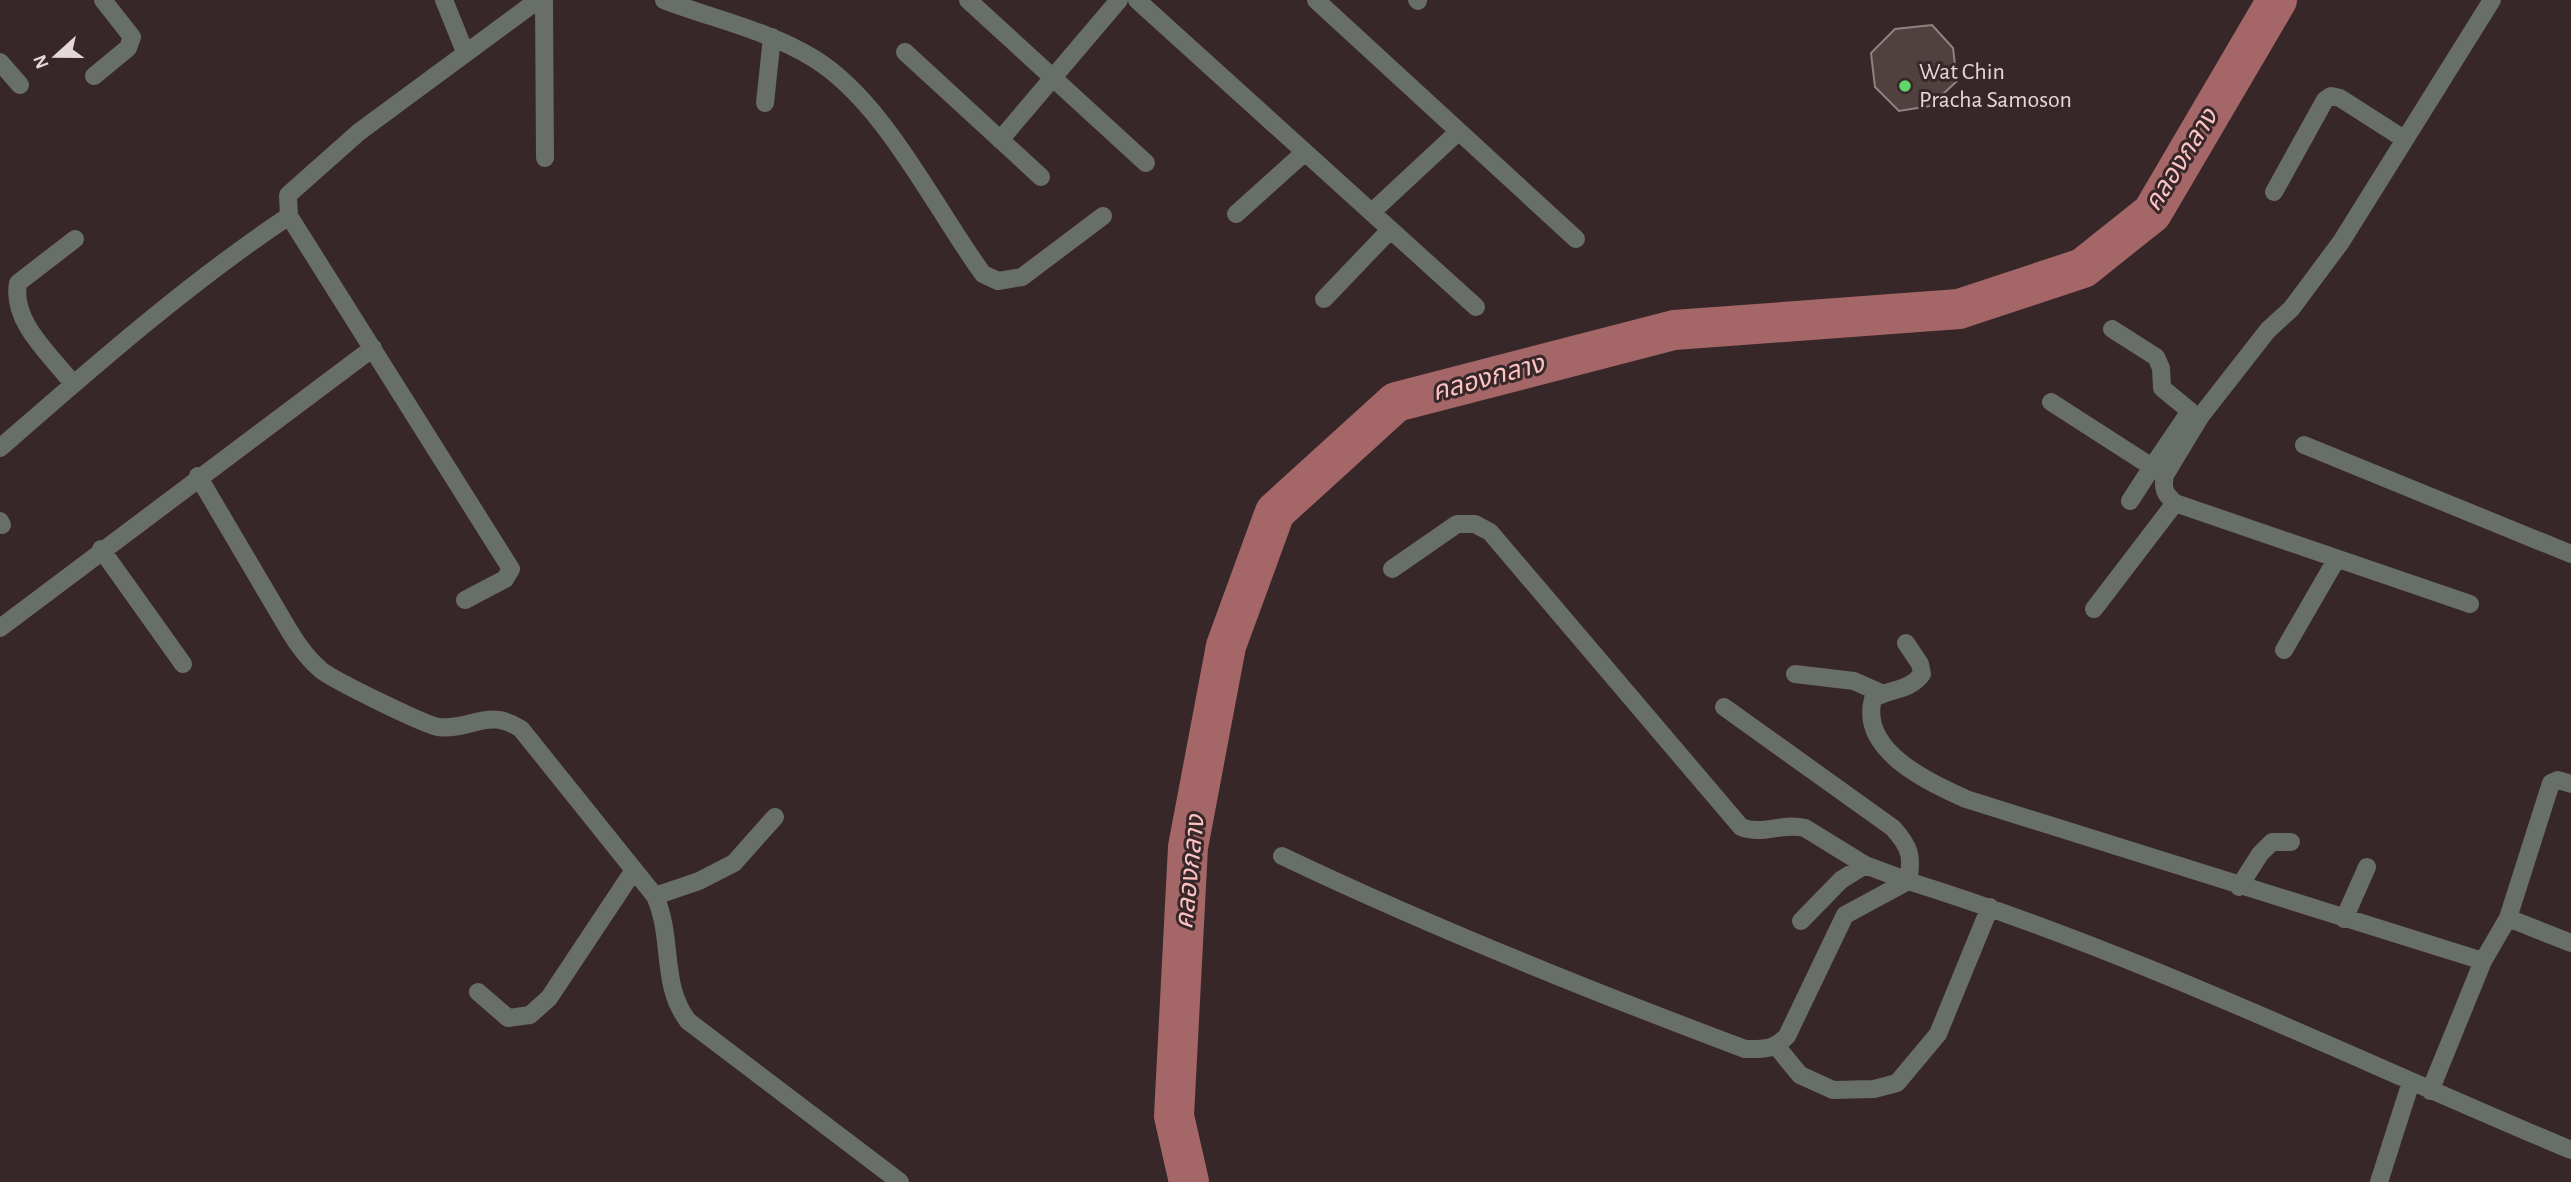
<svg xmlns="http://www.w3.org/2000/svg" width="2571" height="1182" font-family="'Alegreya Sans','Noto Sans Thai',sans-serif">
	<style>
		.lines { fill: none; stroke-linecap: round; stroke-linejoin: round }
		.river { stroke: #a56668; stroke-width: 40 }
		.building { fill: #514040; stroke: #938080; stroke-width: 2 }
		.minor { stroke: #686e68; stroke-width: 18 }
		.poi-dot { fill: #61d46a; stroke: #372728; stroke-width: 2.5 }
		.labels { text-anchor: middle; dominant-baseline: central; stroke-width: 6; stroke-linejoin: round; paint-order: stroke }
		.poi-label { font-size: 24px; fill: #e3d8d8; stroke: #372728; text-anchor: start }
		.water-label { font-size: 26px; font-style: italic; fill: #fdc2c4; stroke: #372728 }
	</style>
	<rect width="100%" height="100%" fill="#372728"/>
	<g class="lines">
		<path class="river" d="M1189,1182l-15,-66 14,-269 38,-201 49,-134 121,-110 278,-72 285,-21 124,-41 69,-55 125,-213"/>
	</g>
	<path class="building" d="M1932,25l21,23 4,33 -27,25 -31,5 -24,-24 -4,-34 24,-24z"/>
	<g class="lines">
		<path class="minor" d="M444,0l21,52
			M544,0l1,158
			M664,0c49,19 103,30 149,58 71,43 121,149 170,216l15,7 24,-4 81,-61
			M968,0l178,163
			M1137,0l339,307
			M1316,0l260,239
			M1417,0l1,1
			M905,52l136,125
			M0,62l20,23
			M94,76l34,-28 4,-11 -29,-37
			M765,103l7,-66
			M1000,140l119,-140
			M2274,192l51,-92 6,-4 9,2 64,41
			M1372,212l86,-80
			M1236,214l69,-62
			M1324,299l66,-69
			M2112,329l44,28 5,11 1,20 28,23 -38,56 13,8
			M73,384c-22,-29 -62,-62 -55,-101l57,-44
			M2051,402l101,65 -22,34
			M2304,445l267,109
			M0,448c93,-81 187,-164 289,-232
			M198,476l92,156c9,15 18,27 31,38 12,10 102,54 117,57 33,4 49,-20 83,2l134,167c19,44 5,88 33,125l212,161
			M0,521l2,4
			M101,549l82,115
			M1392,569l65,-45h18l15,8 251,295c22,9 41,-5 64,1l60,37 43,16c5,-24 2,-34 -15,-53l-169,-121
			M465,600l40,-21 6,-10 -222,-353 -1,-21 71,-63 179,-132
			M2470,604l-295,-101c-10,-9 -13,-14 -10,-28l35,-58 68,-87 23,-21 50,-67 151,-242
			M2094,609l81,-106
			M0,628l373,-280
			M1906,643l14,21 2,10c-13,18 -33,14 -49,25 -14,52 56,83 93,100l517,162
			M2284,650l52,-90
			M1795,674l59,7 27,12
			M1282,856c151,72 306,134 463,193 19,0 29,1 42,-13l58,-121 63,-34c228,71 443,177 663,269
			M2239,887l21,-33 12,-12h19
			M655,896l44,-15 35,-18 41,-46
			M2508,918l63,25
			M2344,919l23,-52
			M1801,921l40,-41 24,-15
			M478,992l30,26 22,-3 19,-17 85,-128
			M1777,1047l23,28 33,15 41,-1 23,-6 41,-49 52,-127
			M2430,1091l53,-130 25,-43 43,-135 7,-3 13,4
			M2379,1182l32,-100"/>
	</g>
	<circle class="poi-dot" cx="1905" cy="86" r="7"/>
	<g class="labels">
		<g class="poi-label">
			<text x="1919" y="72">Wat Chin<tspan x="1919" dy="28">Pracha Samoson</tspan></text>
		</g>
		<g class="water-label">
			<text transform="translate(2181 160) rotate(-58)">คลองกลาง</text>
			<text transform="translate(1488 378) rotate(-15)">คลองกลาง</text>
			<text transform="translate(1190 872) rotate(-84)">คลองกลาง</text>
		</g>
	</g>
	<g transform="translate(56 56) rotate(249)" stroke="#372728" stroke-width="5" paint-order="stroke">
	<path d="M0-5L12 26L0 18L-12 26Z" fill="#e3d8d8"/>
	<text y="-10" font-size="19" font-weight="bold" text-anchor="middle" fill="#e3d8d8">N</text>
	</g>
</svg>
